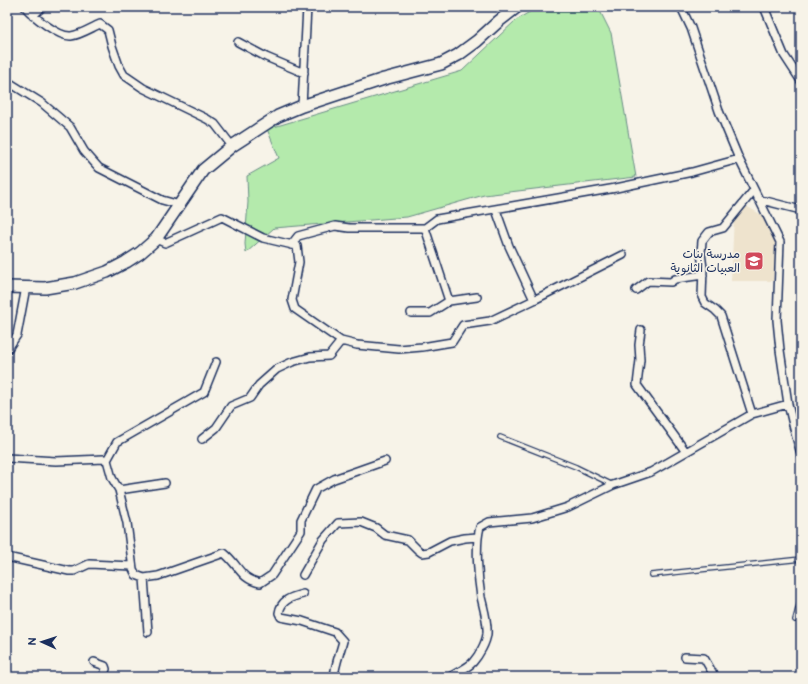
<svg xmlns="http://www.w3.org/2000/svg" width="808" height="684" font-family="'Balsamiq Sans','Playpen Sans Arabic',sans-serif">
	<style>
		.built { fill: #eee3cd }
		.green { fill: #b4eaac; stroke: #688c85 }
		.lines { fill: none; stroke-linecap: round; stroke-linejoin: round }
		.lane-casing { stroke: #1b2f5e; stroke-width: 6 }
		.street-casing { stroke: #1b2f5e; stroke-width: 10 }
		.secondary-casing { stroke: #1b2f5e; stroke-width: 14 }
		.lane { stroke: #f7f3e8; stroke-width: 3.5 }
		.street { stroke: #f7f3e8; stroke-width: 7 }
		.secondary { stroke: #f7f3e8; stroke-width: 11 }
		.labels { text-anchor: middle; dominant-baseline: central; stroke-width: 3; stroke-linejoin: round; paint-order: stroke }
		.poi-label { font-size: 12px; fill: #1b2f5e; stroke: #f7f3e8; text-anchor: end }
	</style>
	<rect width="100%" height="100%" fill="#f7f3e8"/>
	<filter id="ink" filterUnits="userSpaceOnUse"><feTurbulence type="fractalNoise" baseFrequency=".025" numOctaves="2"/><feDisplacementMap in="SourceGraphic" scale="8" xChannelSelector="R" yChannelSelector="G"/><feConvolveMatrix kernelMatrix="1 2 1 2 8 2 1 2 1" color-interpolation-filters="sRGB"/></filter>
	<g filter="url(#ink)">
		<path class="built" d="M744,205l18,10 15,26 -4,40h-42l3,-65z"/>
		<path class="green" d="M538,7h60l13,26 25,144 -152,18 -77,22 -133,11 -28,25 -1,-9 3,-42 -1,-26 32,-18 -12,-29 195,-58 54,-51z"/>
		<g class="lines">
			<defs>
				<path id="lane" d="M500,437l76,30 37,18
					M651,575l150,-16
					M795,620l4,-15 2,1"/>
				<path id="street" d="M25,7c8,9 33,30 46,29 9,-1 20,-8 29,-12l8,6 4,16 7,20 5,9 19,13 64,31 8,5 17,22
					M681,7l10,21 28,83 20,48 41,83 -3,78 3,30 8,54 7,29 6,21
					M764,7l20,48 17,26
					M33,16l9,-9
					M238,42l28,15 38,16
					M7,80l3,3 32,20 28,24 14,24 15,17 63,32 18,5
					M302,106l5,-99
					M758,199l43,11
					M496,210l13,36 25,54
					M425,228l24,73
					M156,239l9,4 57,-26 41,21 34,8 2,16 -7,38 3,9 46,32 16,4 42,4 23,-2 30,-5 11,-17 27,-4 44,-21 89,-45
					M291,245l7,-9 37,-10 14,2h76l12,-9 179,-31 76,-16 47,-13
					M636,290l12,-9 23,1 4,-3 28,-4
					M411,313h19l19,-12 28,-4
					M641,330l-2,15 1,15 -3,25 49,67
					M7,350l10,-15 9,-48
					M752,414l-31,-98 -6,-6 -10,-7 -3,-6 1,-29 -2,-15 1,-12 7,-9 14,-4 31,-38
					M202,439l14,-11 15,-22 19,-8 9,-13 18,-16 15,-7 18,-5 19,-1 12,-15
					M7,458l49,3 48,-2 3,1 5,18 7,12 8,33 6,46 3,6 8,3 14,-2 66,-23c15,12 16,26 36,30l12,-8 29,-44v-11l15,-31 18,-10 51,-18
					M107,460l10,-18 87,-50 12,-30
					M119,490l46,-7
					M7,557l62,14h5l15,-7 43,2
					M303,575l20,-35 15,-17 23,-1 15,6 9,7 23,5 10,10 4,3 7,-1 21,-11 15,-3 12,-1
					M144,578l4,54
					M303,594c-12,3 -22,6 -24,19l2,4 21,4 33,11 8,9c-3,12 -8,24 -9,36
					M685,657l19,1 11,19
					M94,662l11,4 1,3 -3,8
					M450,677c7,-5 18,-9 23,-15 6,-7 13,-19 14,-28 1,-12 -3,-24 -6,-37 -3,-19 -6,-52 -1,-70l9,-5 43,-4 36,-11 45,-22 38,-13 101,-58 36,-10"/>
				<path id="secondary" d="M7,287l38,1 30,-5 32,-11 19,-10 14,-9 16,-14 47,-69 29,-24 46,-30 24,-10 82,-27 57,-15 17,-9 19,-14 22,-20 18,-14"/>
			</defs>
			<use href="#lane" class="lane-casing"/>
			<use href="#street" class="street-casing"/>
			<use href="#secondary" class="secondary-casing"/>
			<use href="#lane" class="lane"/>
			<use href="#street" class="street"/>
			<use href="#secondary" class="secondary"/>
		</g>
	</g>
	<defs>
		<symbol id="school-square" viewBox="-11 -11 22 22"><rect x="-9" y="-9" width="18" height="18" rx="4" fill="#d1495b" stroke="#f7f3e8"/><path d="M0-5L7-2L0 1L-7-2ZM-4 1L0 2.5L4 1V4Q0 6-4 4Z" fill="#fff"/></symbol>
	</defs>
	<g fill-rule="evenodd">
		<use href="#school-square" x="743" y="250" width="22" height="22"/>
	</g>
	<g class="labels">
		<g class="poi-label">
			<text x="740" y="254">مدرسة بنات<tspan x="740" dy="14">العبيات الثانوية</tspan></text>
		</g>
	</g>
	<rect width="808" height="684" fill="none" stroke="#f7f3e8" stroke-width="24"/>
	<rect x="12" y="12" width="784" height="660" fill="none" stroke="#1b2f5e" stroke-width="1.5" filter="url(#ink)"/>
	<g transform="translate(42 642) rotate(273)" stroke="#f7f3e8" stroke-width="3" paint-order="stroke">
	<path d="M0-3L7 15L0 10L-7 15Z" fill="#1b2f5e"/>
	<text y="-6" font-size="11" font-weight="bold" text-anchor="middle" fill="#1b2f5e">N</text>
	</g>
</svg>
